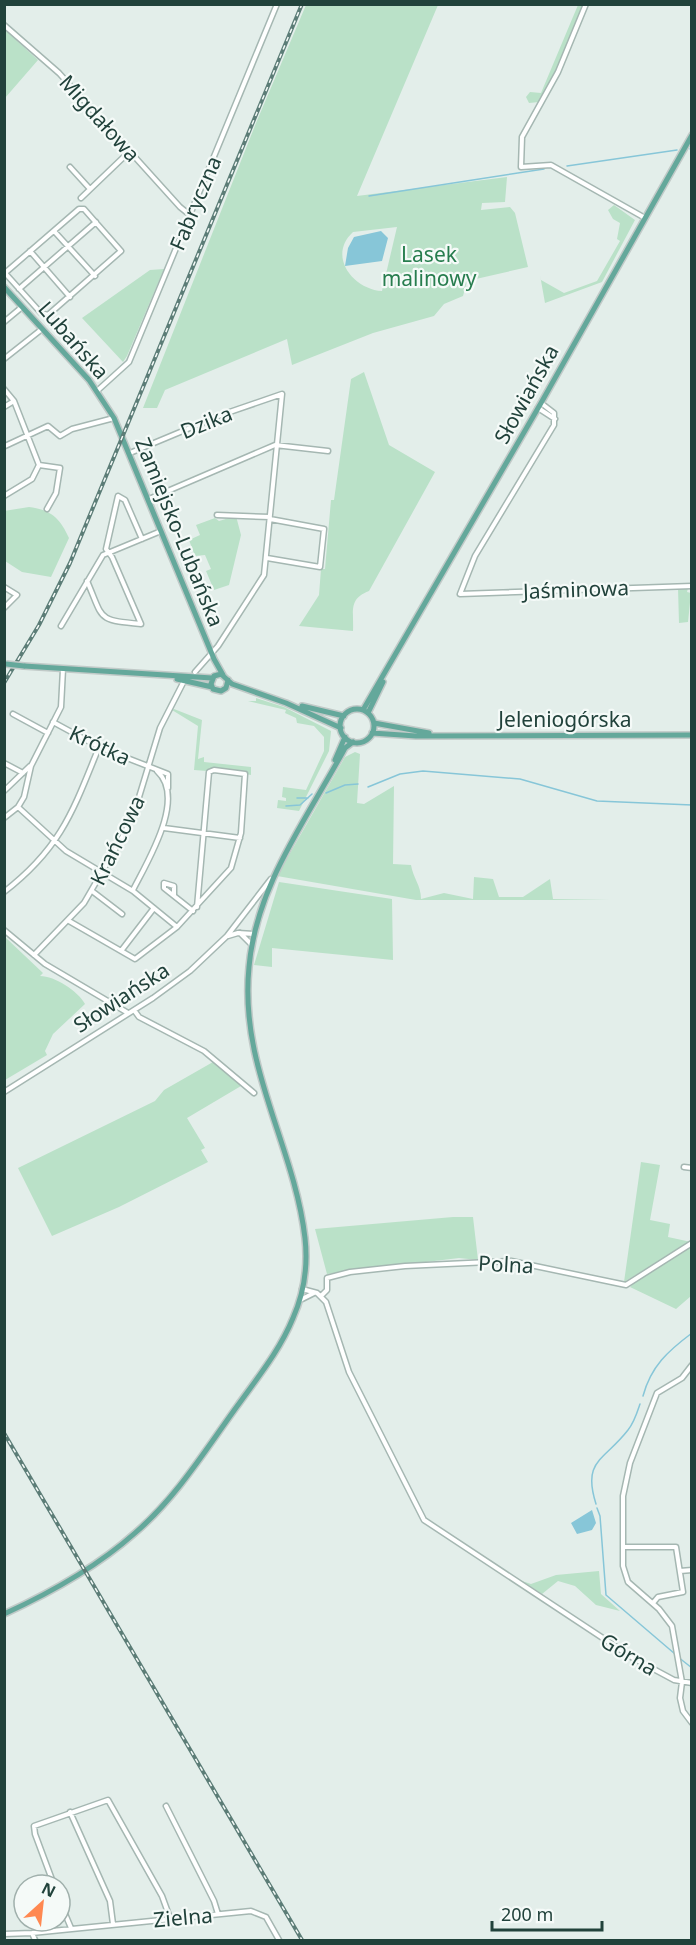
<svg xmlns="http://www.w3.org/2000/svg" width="696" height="1945" font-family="'Noto Sans',sans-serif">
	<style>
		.green { fill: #bae1c8; fill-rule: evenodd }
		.water { fill: #87c6d8 }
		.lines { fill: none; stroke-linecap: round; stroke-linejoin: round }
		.stream { stroke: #87c6d8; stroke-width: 1.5 }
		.minor-casing { stroke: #a5b7b2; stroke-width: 7 }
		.major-casing { stroke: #c1cac8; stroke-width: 8 }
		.minor { stroke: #fff; stroke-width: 4 }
		.major { stroke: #64a89b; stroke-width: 5 }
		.rail-casing { stroke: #5c7d77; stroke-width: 4 }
		.rail { stroke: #f5faf8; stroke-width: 1.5; stroke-dasharray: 4.5; stroke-linecap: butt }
		.major-bridge-casing { stroke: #c1cac8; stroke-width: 8; stroke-linecap: butt }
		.major-bridge { stroke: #64a89b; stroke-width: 5 }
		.labels { text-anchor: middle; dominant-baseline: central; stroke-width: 4.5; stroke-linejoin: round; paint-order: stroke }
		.street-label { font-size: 21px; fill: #21423b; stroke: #f5faf8 }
		.park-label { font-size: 21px; fill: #277d4e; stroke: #f5faf8 }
	</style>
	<rect width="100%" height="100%" fill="#e3eeea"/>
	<path class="green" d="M306,5h132l-81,191 150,-19 -2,25 -23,1 -1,7 29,-3 5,6 13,54 -61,14 -4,15 -19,8 -10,12 -61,17 -81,32 -5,-26 -122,51 -8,18h-14l113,-285zM397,227l-15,64c-29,-2 -55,-35 -29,-59z
		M578,5h6l-26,62 -19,35 -10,1 -3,-6 4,-5 11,1z
		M5,30l33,30 -33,38z
		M614,205l21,15 -33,62 -57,21 -5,-28 1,5 23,13 33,-12 23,-40 -3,-2 3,-16 -7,-4 -5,-9z
		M164,269l-37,87 -4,6 -41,-44 68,-48z
		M364,372l25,73 46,27 -66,119c-21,8 -15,20 -16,40l-54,-5 20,-31 2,-26h4l6,-69h3l17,-121z
		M29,507c22,3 31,11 40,31l-18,39 -29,-5 -17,-11 -1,-50z
		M236,516l5,19 -12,50 -15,5 -8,-19 5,-2 -6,-14 -10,1 -6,-16 11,-5 -4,-10 19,-7 4,3z
		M678,588h10l-1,4 4,1 -3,29 -9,1z
		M256,698l28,9 47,24 -2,20 -30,60 -22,-3 1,-8 8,1v-3l-4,-1 1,-10 23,3 18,-39v-14l-10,-11 -17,-3 -1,-5 -11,-5 1,-3 -38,-9h8z
		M174,709l28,11 -4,39 6,-2v5l47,5v8l-39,-7 -5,3 -13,-1 4,-44 -26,-16z
		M355,752l5,2 -3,49 7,1 30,-18 -1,78 18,1c2,13 10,20 10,34l23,-6 29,6 1,-22 19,2 6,18h24l27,-18 3,20 57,1h-194l-139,-24 68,-119z
		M279,882l113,17 1,61 -121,-12v19l-18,-2z
		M5,937l38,36 -3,3c15,0 38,15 45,28l-32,30 -8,17 2,4 -42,25z
		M213,1062l28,24 -54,32 18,30 -4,2 7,12 -89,45 -67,29 -34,-68 137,-67 9,-11z
		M641,1162l19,3 -10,55 20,4 -2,13 23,5 -67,40z
		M453,1217h20l5,43 -19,-2 -132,16 -12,-45z
		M691,1246v50l-15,13 -46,-22 15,-14z
		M599,1571l2,23 19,17 -24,-6 -21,-19 -17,-5 -16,13 -20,-13 9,3 25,-9z"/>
	<path class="water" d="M381,231l7,7 -6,23 -37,5 3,-18 6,-11z
		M592,1510l4,13 -4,7 -15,4 -6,-11z"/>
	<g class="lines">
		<path class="stream" d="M690,149l2,-1
			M567,166l110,-16
			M369,196l175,-27
			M368,787l32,-13 23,-3 97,8 77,22 95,4
			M326,793l19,-8 13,-1
			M297,798h11
			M286,806l14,-1 12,-11
			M643,1396c8,-30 25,-45 49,-63
			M596,1504c-14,-44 8,-43 32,-74 6,-7 9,-17 12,-26
			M597,1508l3,8 6,79 69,59
			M678,1657l14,11"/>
		<defs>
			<path id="minor" d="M586,4l-28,68 -36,65 -1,30 30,-2 94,53
				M4,25l55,48 121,134 10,8
				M70,167l20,22
				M81,198l49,-47
				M54,231l41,45
				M30,251l40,46
				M4,273h1l74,-64h5l37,42 -73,64 -7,-2 -36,-40
				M19,289l77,-67
				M4,322l18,-15
				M4,359l38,-30
				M4,389l10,12 25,64 -7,14 -28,17
				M97,391l32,-29 148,-358
				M541,403l13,10v12l-79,131 -15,38 232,-8
				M4,407l10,-6
				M538,408l17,11
				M5,446l43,-20 12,10 12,-7 42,-11
				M130,453l91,-38 61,-21 -18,181 -46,71 -23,26
				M39,465l21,3 -4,25 -9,16
				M149,499l126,-54 53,6
				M217,515l53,2
				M267,558l53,9 4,-38 -54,-10
				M87,581c17,39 9,39 54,43l-29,-67 -6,-8 12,-53 7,4 17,39
				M4,587l13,8 -13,13
				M61,626l42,-71 58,-24
				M13,714l35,19
				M53,722l46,25 69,27v14
				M4,763l19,10
				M4,791l26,-25
				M18,807l48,44 67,40 44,36 -42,32 -66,-38
				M4,818l14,-11 6,-10 7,-31 30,-59 2,-38
				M164,828l76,10
				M133,890c14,-28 54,-92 24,-119
				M92,891l30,23
				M4,892c57,-44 69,-81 95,-145
				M174,895v-9l-10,-3v5l29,23
				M177,927l54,-59 10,-35 4,-59 -31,-4 -5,2 -12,135
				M4,930l41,34 83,49
				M240,933l12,12
				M228,936l10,-3 16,1
				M121,951l33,-43
				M34,955l50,-52 40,-69 12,-27 24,-79 24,-47
				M134,1010l5,7 65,34 50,42
				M4,1092l149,-94 37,-27 37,-35 44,-57
				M684,1167l8,1
				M302,1289l15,4 9,9 23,70 75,148 209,138 41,22 18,3
				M321,1296l6,-6v-12l23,-6 55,-6 106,-5 115,24 66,-42
				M300,1300l14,-7
				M692,1365l-10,13 -25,15 -27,70 -7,33v70l5,16 31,27 13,17 10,56 -2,16 3,13 9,12
				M623,1547h53l7,45 -25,5 -5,6
				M680,1571l12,-1
				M166,1806l48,95 4,13
				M70,1812l40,89 3,23
				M54,1885l-19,-51 -1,-8 74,-26 54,96 8,22
				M60,1902l11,26
				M32,1933l3,7
				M4,1934l28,-1 219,-22 15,6 13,23"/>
			<path id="major" d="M4,287l85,93 25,38 100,241 9,16
				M24,666l188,12
				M177,679l35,8
				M228,680l-2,8 -5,3 -8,-2 -2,-5 3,-8 7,-2 11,10 54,19 55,25
				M302,706l42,10
				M340 726a17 17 0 1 1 34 0a17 17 0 1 1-34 0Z
				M363,710l178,-307 151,-268
				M368,713l15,-31
				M374,723l55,10
				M372,733l44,3 276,-1
				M335,760l10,-23
				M4,1614c46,-21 94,-48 131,-81 42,-36 71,-84 103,-128 20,-28 42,-55 55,-87 11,-25 15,-53 12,-80 -11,-94 -66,-171 -56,-271 7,-82 58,-148 96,-219l8,-6"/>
		</defs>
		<use href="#minor" class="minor-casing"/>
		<use href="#major" class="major-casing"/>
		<use href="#minor" class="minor"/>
		<use href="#major" class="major"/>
		<defs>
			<path id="rail" d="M4,683l35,-58 31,-62 232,-559
				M4,1433l298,507"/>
		</defs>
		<use href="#rail" class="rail-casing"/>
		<use href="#rail" class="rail"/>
		<defs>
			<path id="major-bridge" d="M6,664l18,2"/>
		</defs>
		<use href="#major-bridge" class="major-bridge-casing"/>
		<use href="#major-bridge" class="major-bridge"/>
	</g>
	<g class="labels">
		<g class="street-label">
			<text transform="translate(100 118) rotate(48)">Migdałowa</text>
			<text transform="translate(195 203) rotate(-67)">Fabryczna</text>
			<text transform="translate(74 340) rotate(49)">Lubańska</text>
			<text transform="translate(526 394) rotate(-61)">Słowiańska</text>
			<text transform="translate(206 422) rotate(-22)">Dzika</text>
			<text transform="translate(180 532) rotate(68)">Zamiejsko-Lubańska</text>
			<text transform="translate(576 589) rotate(-2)">Jaśminowa</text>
			<text x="565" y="719">Jeleniogórska</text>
			<text transform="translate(100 745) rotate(25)">Krótka</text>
			<text transform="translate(117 840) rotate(-64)">Krańcowa</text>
			<text transform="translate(121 997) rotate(-33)">Słowiańska</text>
			<text transform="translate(506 1264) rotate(3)">Polna</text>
			<text transform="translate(629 1654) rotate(31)">Górna</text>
			<text transform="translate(183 1917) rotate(-5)">Zielna</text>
		</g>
		<g class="park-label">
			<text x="429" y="254">Lasek<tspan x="429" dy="24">malinowy</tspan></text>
		</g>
	</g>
	<rect width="696" height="1945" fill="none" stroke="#21423b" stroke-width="12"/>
	<g transform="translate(42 1903) rotate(27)"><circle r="28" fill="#f5faf8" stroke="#a0b0ac" stroke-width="1.5"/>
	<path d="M0-4.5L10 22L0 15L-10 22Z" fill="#ff8851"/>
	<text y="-9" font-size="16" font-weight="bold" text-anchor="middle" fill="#21423b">N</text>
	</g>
	<path d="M492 1921v9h110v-9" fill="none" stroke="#21423b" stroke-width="3"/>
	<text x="501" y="1921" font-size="18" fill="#21423b" stroke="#f5faf8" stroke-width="4.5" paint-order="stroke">200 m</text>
</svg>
